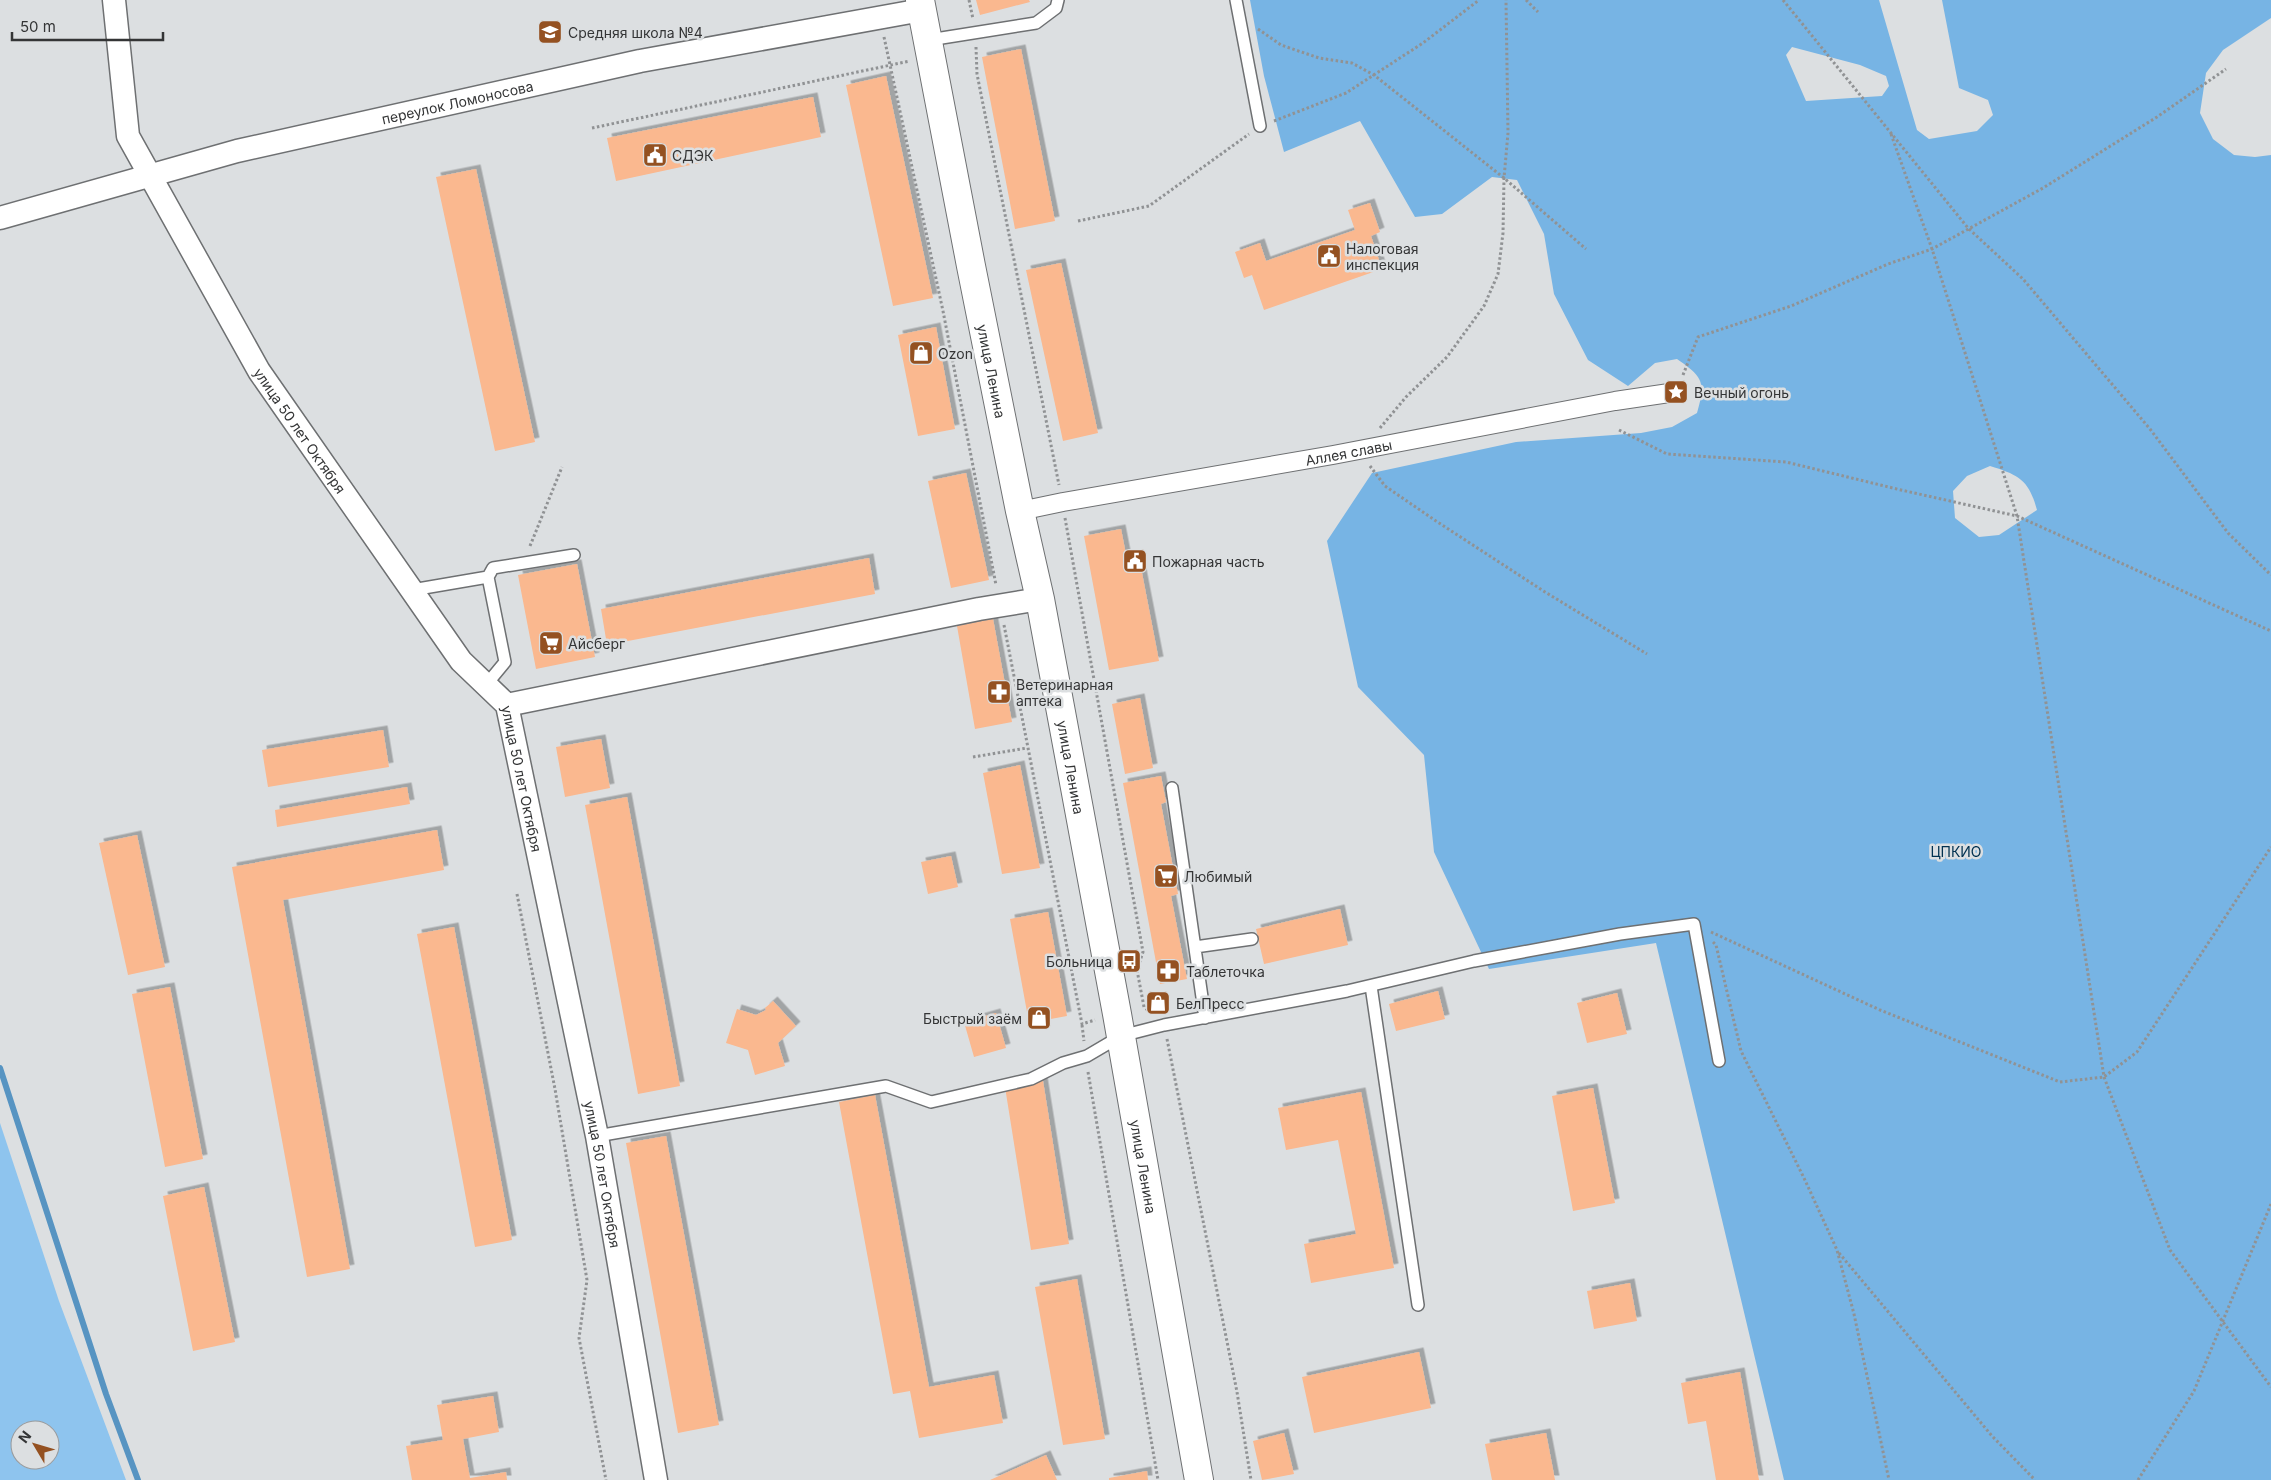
<svg xmlns="http://www.w3.org/2000/svg" width="2271" height="1480" font-family="Inter,sans-serif">
	<style>
		.green { fill: #8ec4ee; fill-rule: evenodd }
		.forest { fill: #77b4e4; fill-rule: evenodd }
		.lines { fill: none; stroke-linecap: round; stroke-linejoin: round }
		.stream { stroke: #5794c2; stroke-width: 6 }
		.building { fill: #fab88f; filter: url(#shadow) }
		.service-casing { stroke: #6e7072; stroke-width: 14 }
		.pedestrian-casing { stroke: #6e7072; stroke-width: 20 }
		.minor-casing { stroke: #6e7072; stroke-width: 25 }
		.tertiary-casing { stroke: #6e7072; stroke-width: 30 }
		.path { stroke: #909294; stroke-width: 3; stroke-dasharray: 2.5 2.5; stroke-linecap: butt }
		.service { stroke: #fff; stroke-width: 11 }
		.pedestrian { stroke: #fff; stroke-width: 18 }
		.minor { stroke: #fff; stroke-width: 22 }
		.tertiary { stroke: #fff; stroke-width: 28 }
		.labels { text-anchor: middle; dominant-baseline: central; stroke-width: 5; stroke-linejoin: round; paint-order: stroke }
		.poi-label { font-size: 14px; fill: #343536; stroke: #dcdfe1; text-anchor: start }
		.street-label { font-size: 14px; fill: #343536; stroke: #dcdfe1 }
		.park-label { font-size: 14px; fill: #003150; stroke: #dcdfe1 }
	</style>
	<defs>
		<filter id="shadow"><feDropShadow dx="4.5" dy="-4.5" stdDeviation="0" flood-color="#0004"/></filter>
	</defs>
	<rect width="100%" height="100%" fill="#dcdfe1"/>
	<path class="green" d="M0,1123l59,178 67,179h-126zM20,1430h30v30h-30z"/>
	<path class="forest" d="M1250,0h629l38,130 12,9 48,-8 16,-16 -5,-15 -29,-12 -17,-88h329v18l-48,32 -17,23 -6,40 13,26 21,16 21,2 16,-2v1325h-487l-128,-537 -167,26 -55,-117 -10,-97 -66,-68 -31,-146 45,-68 144,-31 125,-9 31,-6 25,-14c9,-31 6,-36 -20,-54l-22,4 -27,23 -40,-26 -34,-66 -10,-60 -27,-54 -25,-3 -50,37 -27,3 -55,-96 -76,31 -20,-76zM1792,47l68,18 26,11 3,10 -7,10 -76,5 -20,-46zM1990,466c29,9 39,14 47,44l-38,25 -20,2 -24,-19 -2,-27 14,-15z"/>
	<g class="lines">
		<path class="stream" d="M0,1068l106,326 32,86"/>
	</g>
	<path class="building" d="M976,0h53l1,2 -50,13z
		M1021,49l34,172 -40,8 -33,-172z
		M886,76l47,222 -40,8 -47,-221z
		M813,97l8,40 -205,44 -9,-43z
		M476,169l59,273 -40,9 -59,-274z
		M1370,203l10,29 -9,4 11,33 -118,41 -12,-35 -8,3 -9,-26 25,-9 6,18 89,-31 -7,-20z
		M1061,263l37,170 -35,8 -37,-171z
		M936,327l19,102 -37,7 -20,-101z
		M966,473l23,107 -38,8 -23,-107z
		M1121,529l8,41 12,-2 18,93 -50,9 -25,-134z
		M869,558l6,36 -268,51 -6,-36z
		M577,564l18,93 -59,12 -18,-94z
		M993,619l19,103 -37,7 -18,-103z
		M1140,698l13,70 -28,6 -13,-70z
		M383,730l6,37 -121,20 -6,-37z
		M601,739l9,49 -45,9 -9,-50z
		M1020,765l20,103 -38,6 -19,-101z
		M1161,776l5,26 -5,2 17,90 -7,2 16,83 -27,5 -37,-201z
		M407,787l3,17 -133,23 -2,-17z
		M627,797l53,289 -42,8 -53,-289z
		M437,830l7,40 -161,30 67,369 -43,8 -75,-410z
		M137,835l28,132 -37,8 -29,-132z
		M951,856l7,31 -30,7 -7,-32z
		M1340,909l8,36 -84,19 -8,-35z
		M1048,912l19,104 -38,7 -19,-104z
		M454,927l58,313 -37,7 -58,-313z
		M170,987l33,172 -38,8 -33,-173z
		M1438,991l7,28 -49,12 -7,-27z
		M1617,993l10,41 -40,9 -10,-40z
		M773,1001l23,25 -18,17 7,23 -30,9 -7,-25 -22,-7 11,-34 19,6 10,-5 -1,-2z
		M996,1013l10,35 -32,9 -10,-35z
		M1043,1081l26,163 -38,6 -26,-163z
		M1593,1088l22,115 -42,8 -21,-115z
		M1361,1092l33,176 -83,15 -7,-39 52,-10 -18,-94 -52,10 -8,-42z
		M875,1095l54,292 65,-12 9,48 -84,15 -9,-47 -17,3 -54,-292z
		M666,1136l53,289 -41,8 -52,-290z
		M204,1187l31,155 -42,9 -30,-155z
		M1077,1279l28,160 -42,6 -28,-158z
		M1630,1283l7,38 -43,8 -7,-38z
		M1419,1352l12,56 -117,25 -12,-56z
		M1740,1372l19,108h-43l-10,-59 -18,3 -7,-41z
		M493,1396l6,36 -36,7 7,39 36,-6 1,8h-95l-6,-34 37,-6 -6,-35z
		M1284,1433l10,41 -32,6 -9,-39z
		M1546,1433l9,47h-63l-7,-36z
		M1046,1455l11,25h-67z
		M1147,1471l1,9h-39v-2z"/>
	<g class="lines">
		<defs>
			<path id="service" d="M1236,0l24,126
				M929,40l107,-17 20,-15 2,-8
				M412,590l76,-13
				M486,685l19,-23 -17,-85 5,-9 81,-13
				M1172,788l33,230
				M1195,947l57,-8
				M1371,986l47,319
				M597,1136l289,-50 45,16 100,-23 32,-16 24,-7 34,-20 43,-11 183,-34 127,-30 146,-27 74,-10 25,137"/>
			<g id="pedestrian">
				<path id="s1" d="M1020,511l43,-9 270,-47 282,-54 61,-9"/>
			</g>
			<g id="minor">
				<path id="s2" d="M114,0l14,136 131,235 202,290 46,44 90,431 59,344"/>
				<path id="s3" d="M0,218l237,-67 403,-90 282,-51"/>
				<path d="M507,705l472,-96 61,-10"/>
			</g>
			<g id="tertiary">
				<path id="s4" d="M920,0l51,266 49,245 20,88 77,415 82,466"/>
			</g>
		</defs>
		<use href="#service" class="service-casing"/>
		<use href="#pedestrian" class="pedestrian-casing"/>
		<use href="#minor" class="minor-casing"/>
		<use href="#tertiary" class="tertiary-casing"/>
		<path class="path" d="M969,0l4,19
			M1526,0l12,12
			M1783,0l185,228 55,51 127,150 78,104 43,42
			M1258,29l23,16 38,13 33,5 22,12 130,103 82,71
			M884,37l59,274 53,274
			M976,47l1,27 82,411
			M1274,121l72,-28 77,-50 56,-43
			M592,128l318,-67
			M1891,134l41,115 85,267 87,561 66,173 101,137
			M1078,221l71,-15 100,-72
			M1683,375l15,-38 93,-31 97,-42 44,-15 111,-61 114,-71 69,-48
			M1380,428l26,-31 41,-40 37,-51 14,-32 5,-41 1,-55 4,-45 -2,-133
			M1619,430l48,24 119,8 115,28 116,26 254,115
			M1370,466l15,20 51,35 109,71 102,62
			M1065,518l78,434 -6,18 7,37 7,6
			M530,546l32,-79
			M1004,625l78,399 13,-4
			M973,757l54,-9
			M517,894l38,195 32,191 -8,58 27,142
			M1711,932l169,78 180,72 44,-5 33,-25 134,-205
			M1713,942l3,3 25,106 63,127 33,72 17,64 35,166
			M1082,1025l2,16
			M1167,1039l70,353 14,88
			M1088,1072l70,408
			M1839,1253l153,183 43,44
			M2138,1480l56,-89 77,-187"/>
		<use href="#service" class="service"/>
		<use href="#pedestrian" class="pedestrian"/>
		<use href="#minor" class="minor"/>
		<use href="#tertiary" class="tertiary"/>
	</g>
	<defs>
		<symbol id="school-square" viewBox="-11 -11 22 22"><rect x="-9" y="-9" width="18" height="18" rx="4" fill="#945121" stroke="#dcdfe1"/><path d="M0-5L7-2L0 1L-7-2ZM-4 1L0 2.5L4 1V4Q0 6-4 4Z" fill="#fff"/></symbol>
		<symbol id="civic-square" viewBox="-11 -11 22 22"><rect x="-9" y="-9" width="18" height="18" rx="4" fill="#945121" stroke="#dcdfe1"/><path d="M-.6-6.5H3V-4.5H.6V-3L4-1V1h2V6H-6V1h2V-1L-.6-3ZM-1.2 2.5V6h2.4V2.5Z" fill="#fff"/></symbol>
		<symbol id="shop-square" viewBox="-11 -11 22 22"><rect x="-9" y="-9" width="18" height="18" rx="4" fill="#945121" stroke="#dcdfe1"/><path d="M-5-2.5h2.3a2.7 3.5 0 0 1 5.4 0H5L5.5 6h-11ZM-1.5-2.5h3a1.5 2.3 0 0 0-3 0Z" fill="#fff"/></symbol>
		<symbol id="sight-square" viewBox="-11 -11 22 22"><rect x="-9" y="-9" width="18" height="18" rx="4" fill="#945121" stroke="#dcdfe1"/><path d="M0-6L1.8-2.2L6-1.7L2.9 1.2L3.7 5.4L0 3.3L-3.7 5.4L-2.9 1.2L-6-1.7L-1.8-2.2Z" fill="#fff"/></symbol>
		<symbol id="supermarket-square" viewBox="-11 -11 22 22"><rect x="-9" y="-9" width="18" height="18" rx="4" fill="#945121" stroke="#dcdfe1"/><path d="M-6-5.5h2.5l.6 2H6L4.5 2H-2.5L-4.4-4H-6ZM-1.5 3.2a1.3 1.3 0 1 0 .1 0ZM3 3.2a1.3 1.3 0 1 0 .1 0Z" fill="#fff"/></symbol>
		<symbol id="pharmacy-square" viewBox="-11 -11 22 22"><rect x="-9" y="-9" width="18" height="18" rx="4" fill="#945121" stroke="#dcdfe1"/><path d="M-2-6h4v4h4v4h-4v4h-4v-4h-4v-4h4Z" fill="#fff"/></symbol>
		<symbol id="bus-square" viewBox="-11 -11 22 22"><rect x="-9" y="-9" width="18" height="18" rx="4" fill="#945121" stroke="#dcdfe1"/><path d="M-5-6H5V4H4V6H2V4H-2V6H-4V4H-5ZM-3.5-4V0h7V-4ZM-3.5 1.2v1.5H-2V1.2ZM2 1.2v1.5H3.5V1.2Z" fill="#fff"/></symbol>
	</defs>
	<g fill-rule="evenodd">
		<use href="#school-square" x="536" y="18" width="28" height="28"/>
		<use href="#civic-square" x="641" y="141" width="28" height="28"/>
		<use href="#civic-square" x="1315" y="242" width="28" height="28"/>
		<use href="#shop-square" x="907" y="339" width="28" height="28"/>
		<use href="#sight-square" x="1662" y="378" width="28" height="28"/>
		<use href="#civic-square" x="1121" y="547" width="28" height="28"/>
		<use href="#supermarket-square" x="537" y="629" width="28" height="28"/>
		<use href="#pharmacy-square" x="985" y="678" width="28" height="28"/>
		<use href="#supermarket-square" x="1152" y="862" width="28" height="28"/>
		<use href="#bus-square" x="1115" y="947" width="28" height="28"/>
		<use href="#pharmacy-square" x="1154" y="957" width="28" height="28"/>
		<use href="#shop-square" x="1144" y="989" width="28" height="28"/>
		<use href="#shop-square" x="1025" y="1004" width="28" height="28"/>
	</g>
	<g class="labels">
		<g class="poi-label">
			<text x="568" y="32">Средняя школа №4</text>
			<text x="672" y="155">СДЭК</text>
			<text x="1346" y="248">Налоговая<tspan x="1346" dy="16">инспекция</tspan></text>
			<text x="938" y="353">Ozon</text>
			<text x="1694" y="392">Вечный огонь</text>
			<text x="1152" y="561">Пожарная часть</text>
			<text x="568" y="643">Айсберг</text>
			<text x="1016" y="684">Ветеринарная<tspan x="1016" dy="16">аптека</tspan></text>
			<text x="1184" y="876">Любимый</text>
			<text x="1112" y="961" text-anchor="end">Больница</text>
			<text x="1186" y="971">Таблеточка</text>
			<text x="1176" y="1003">БелПресс</text>
			<text x="1022" y="1018" text-anchor="end">Быстрый заём</text>
		</g>
		<g class="street-label">
			<text stroke="none"><textPath href="#s3" startOffset="472">переулок Ломоносова</textPath></text>
			<text stroke="none"><textPath href="#s4" startOffset="378">улица Ленина</textPath></text>
			<text stroke="none"><textPath href="#s2" startOffset="478">улица 50 лет Октября</textPath></text>
			<text stroke="none"><textPath href="#s1" startOffset="334">Аллея славы</textPath></text>
			<text stroke="none"><textPath href="#s4" startOffset="782">улица Ленина</textPath></text>
			<text stroke="none"><textPath href="#s2" startOffset="898">улица 50 лет Октября</textPath></text>
			<text stroke="none"><textPath href="#s4" startOffset="1188">улица Ленина</textPath></text>
			<text stroke="none"><textPath href="#s2" startOffset="1302">улица 50 лет Октября</textPath></text>
		</g>
		<g class="park-label">
			<text x="1956" y="851">ЦПКИО</text>
		</g>
	</g>
	<g transform="translate(35 1445) rotate(308)"><circle r="24" fill="#dcdfe1" stroke="#999b9d"/>
	<path d="M0-4L9 19L0 12L-9 19Z" fill="#945121"/>
	<text y="-8" font-size="14" font-weight="bold" text-anchor="middle" fill="#343536">N</text>
	</g>
	<path d="M12 32v8h151v-8" fill="none" stroke="#343536" stroke-width="2.5"/>
	<text x="20" y="32" font-size="15" fill="#343536" stroke="#dcdfe1" stroke-width="4" paint-order="stroke">50 m</text>
</svg>
